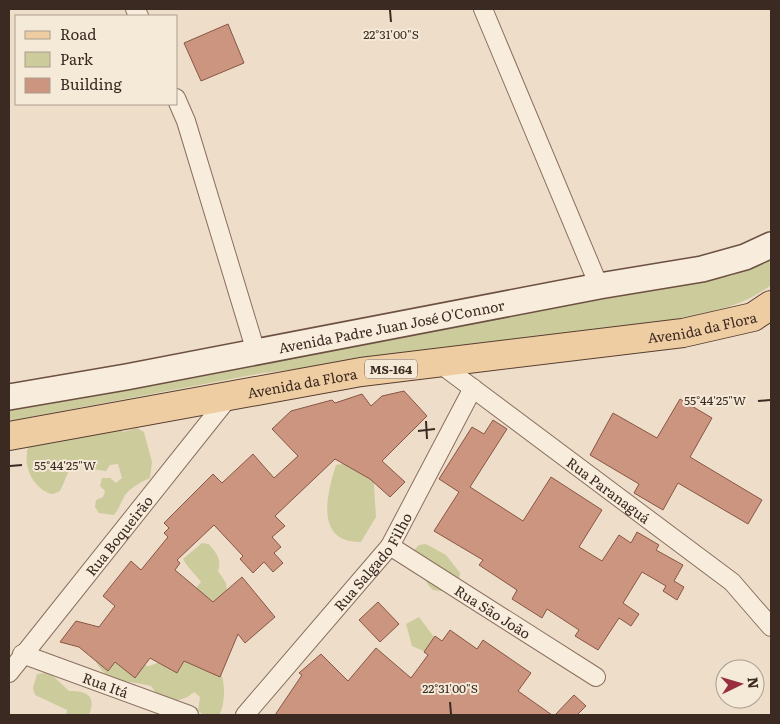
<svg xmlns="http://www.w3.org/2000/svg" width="780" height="724" font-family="Literata,serif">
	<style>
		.green { fill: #cccb9c }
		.building { fill: #cb9580; stroke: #885644 }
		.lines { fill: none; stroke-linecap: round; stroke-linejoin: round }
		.street-casing { stroke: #8a6f5e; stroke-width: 20 }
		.secondary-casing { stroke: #6c5041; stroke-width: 28 }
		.primary-casing { stroke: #583e31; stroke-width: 30 }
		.street { stroke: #f8ecdc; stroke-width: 18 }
		.secondary { stroke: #f8ecdc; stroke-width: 25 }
		.primary { stroke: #efcda2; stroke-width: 28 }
		.ticks { fill: none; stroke: #3b2a21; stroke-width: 2 }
		.labels { text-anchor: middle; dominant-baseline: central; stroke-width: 4; stroke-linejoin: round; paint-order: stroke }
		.shield { fill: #f5e9d8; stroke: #736358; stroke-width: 1 }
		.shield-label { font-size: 12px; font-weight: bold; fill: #3b2a21 }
		.street-label { font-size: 14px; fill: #3b2a21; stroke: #f5e9d8 }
		.ticks-label { font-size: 12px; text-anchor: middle; fill: #3b2a21; stroke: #f5e9d8; stroke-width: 4; stroke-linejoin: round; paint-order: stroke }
	</style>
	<rect width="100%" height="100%" fill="#eedec9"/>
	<path class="green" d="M771,260v25c-24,19 -54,26 -84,33l-430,56 -248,47v-16l722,-129z
		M118,426l5,6 14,-4 7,4 8,30 -2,16c-8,3 -23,12 -26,19 -4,7 -5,12 -10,18l-15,-2 -4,-6 1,-7 7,-3 2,-6 -5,-5 2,-8h8l6,5 6,-5 -4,-14 -8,1 -4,6 -14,-2 -3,-7c-21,-4 -21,15 -29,29l-7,3c-17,-3 -29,-24 -26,-41 0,-5 4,-11 6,-15z
		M361,461l12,9 3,47 -15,25c-47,1 -34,-49 -25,-77z
		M202,543l7,1c7,9 13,15 9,27l8,12 1,7 -11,11 -7,2 -13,-15 5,-6c-6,-8 -14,-15 -18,-23z
		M426,544l20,11 14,18 -1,8 -10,11 -16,-2 -5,-5 -15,-34 6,-6z
		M419,617l18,24 -9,12 -16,-7 -6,-22z
		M169,651l51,21c6,9 5,34 -1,43h-15l-6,-4 2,-14 -6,-5c-11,10 -21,9 -35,6l-8,-12c-21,-6 -47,-2 -56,-27l54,7 14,-5z
		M45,673l7,2 17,16c17,0 28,4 20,24h-23l1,-5 -32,-15 -2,-7 4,-14z"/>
	<path class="building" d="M228,24l16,39 -43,18 -17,-38z
		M404,391l23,25 -45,45 23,21 -15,15 -20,-18 -35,-20 -60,57 10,10 -13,11 9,10 -7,6 9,10 -10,9 -9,-10 -11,11 -13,-14 3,-3 -29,-31 -37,35 3,3 -5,7 38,32 29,-25 33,40 -30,26 -7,-9 -18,43 -36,-16 -7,12 -27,-15 -15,20 -20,-16 -7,9 -29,-24 -19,-5 16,-21 23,6 16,-21 -12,-10 28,-35 10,9 27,-33 -4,-4 5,-5 -5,-5 49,-49 9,9 31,-29 21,24 24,-22 -26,-27 19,-18 41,-11 3,3 27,-9 9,12 11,-10z
		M680,399l32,19 -22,39 72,43 -14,24 -70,-41 -15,27 -29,-17 5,-9 -49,-29 23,-42 44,25z
		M493,420l14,9 -37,58 53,34 28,-44 51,33 -23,37 23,14 17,-26 12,8 6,-11 22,13 -3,5 27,15 -9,16 10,6 -7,13 -14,-9 3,-5 -24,-14 -19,31 16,11 -8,12 -12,-8 -21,32 -23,-14 4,-6 -32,-21 -5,9 -30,-19 5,-9 -38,-25 4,-5 -49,-29 25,-39 -20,-13 33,-52 12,7z
		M378,602l21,22 -19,18 -21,-22z
		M450,630l27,19 6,-9 48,33 -13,18 34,24h-277l27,-40 -3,-2 22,-19 27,27 28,-33 35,30 17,-23 -4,-3 11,-16 7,5z
		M574,695l12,11 -9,9h-22z"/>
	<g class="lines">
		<defs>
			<g id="street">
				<path d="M135,9l4,7"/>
				<path d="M483,9l116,277"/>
				<path d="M176,98l10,23 70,231"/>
				<path id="s1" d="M439,363l293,219 39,45"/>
				<path id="s2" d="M390,546l206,131"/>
				<path id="s3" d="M22,654l167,61"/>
				<path id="s4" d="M9,673l220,-276"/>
				<path id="s5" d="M245,715l145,-169 83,-158"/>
			</g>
			<g id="secondary">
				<path id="s6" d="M9,397l117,-20 473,-91 103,-17 43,-12 26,-12"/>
			</g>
			<g id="primary">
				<path id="s7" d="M9,436l352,-64 322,-39 70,-16 18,-12"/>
			</g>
		</defs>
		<use href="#street" class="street-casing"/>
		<use href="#secondary" class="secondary-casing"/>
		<use href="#primary" class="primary-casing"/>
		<use href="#street" class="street"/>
		<use href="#secondary" class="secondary"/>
		<use href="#primary" class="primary"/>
	</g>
	<path class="ticks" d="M390,10l1,12M758,401l12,-1M426,421l1,18M418,431l17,-2M10,466l12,-1M450,702l1,12"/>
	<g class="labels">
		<rect class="shield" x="365" y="359.5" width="52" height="19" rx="4"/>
		<g class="shield-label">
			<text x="391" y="369">MS-164</text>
		</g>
		<g class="street-label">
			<text stroke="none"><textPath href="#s7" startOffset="702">Avenida da Flora</textPath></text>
			<text stroke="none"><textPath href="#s6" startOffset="389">Avenida Padre Juan José O'Connor</textPath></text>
			<text stroke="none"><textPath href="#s7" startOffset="298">Avenida da Flora</textPath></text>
			<text stroke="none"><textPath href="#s1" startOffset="212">Rua Paranaguá</textPath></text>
			<text stroke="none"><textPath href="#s4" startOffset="176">Rua Boqueirão</textPath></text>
			<text stroke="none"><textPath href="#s5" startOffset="200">Rua Salgado Filho</textPath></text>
			<text stroke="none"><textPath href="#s2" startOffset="122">Rua São João</textPath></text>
			<text stroke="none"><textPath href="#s3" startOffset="89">Rua Itá</textPath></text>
		</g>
	</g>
	<g class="ticks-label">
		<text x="391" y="39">22°31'00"S</text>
		<text x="715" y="405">55°44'25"W</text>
		<text x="65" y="470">55°44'25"W</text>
		<text x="450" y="693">22°31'00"S</text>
	</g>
	<rect width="780" height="724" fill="none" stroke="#3b2a21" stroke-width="20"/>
	<rect x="15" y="15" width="162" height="90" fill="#f5e9d8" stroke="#ab9d8f"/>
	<rect x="25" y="31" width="25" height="8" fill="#efcda2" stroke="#ab9d8f"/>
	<text x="60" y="40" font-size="15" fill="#3b2a21">Road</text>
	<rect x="25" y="52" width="25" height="15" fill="#cccb9c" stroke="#ab9d8f"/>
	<text x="60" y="65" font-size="15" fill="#3b2a21">Park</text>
	<rect x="25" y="78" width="25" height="15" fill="#cb9580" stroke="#ab9d8f"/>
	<text x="60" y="90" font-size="15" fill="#3b2a21">Building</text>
	<g transform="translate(740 684) rotate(85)"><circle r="24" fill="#f5e9d8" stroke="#ab9d8f"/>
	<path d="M0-4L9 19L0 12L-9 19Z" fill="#972f3e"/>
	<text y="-8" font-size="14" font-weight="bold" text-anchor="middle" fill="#3b2a21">N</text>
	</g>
</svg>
